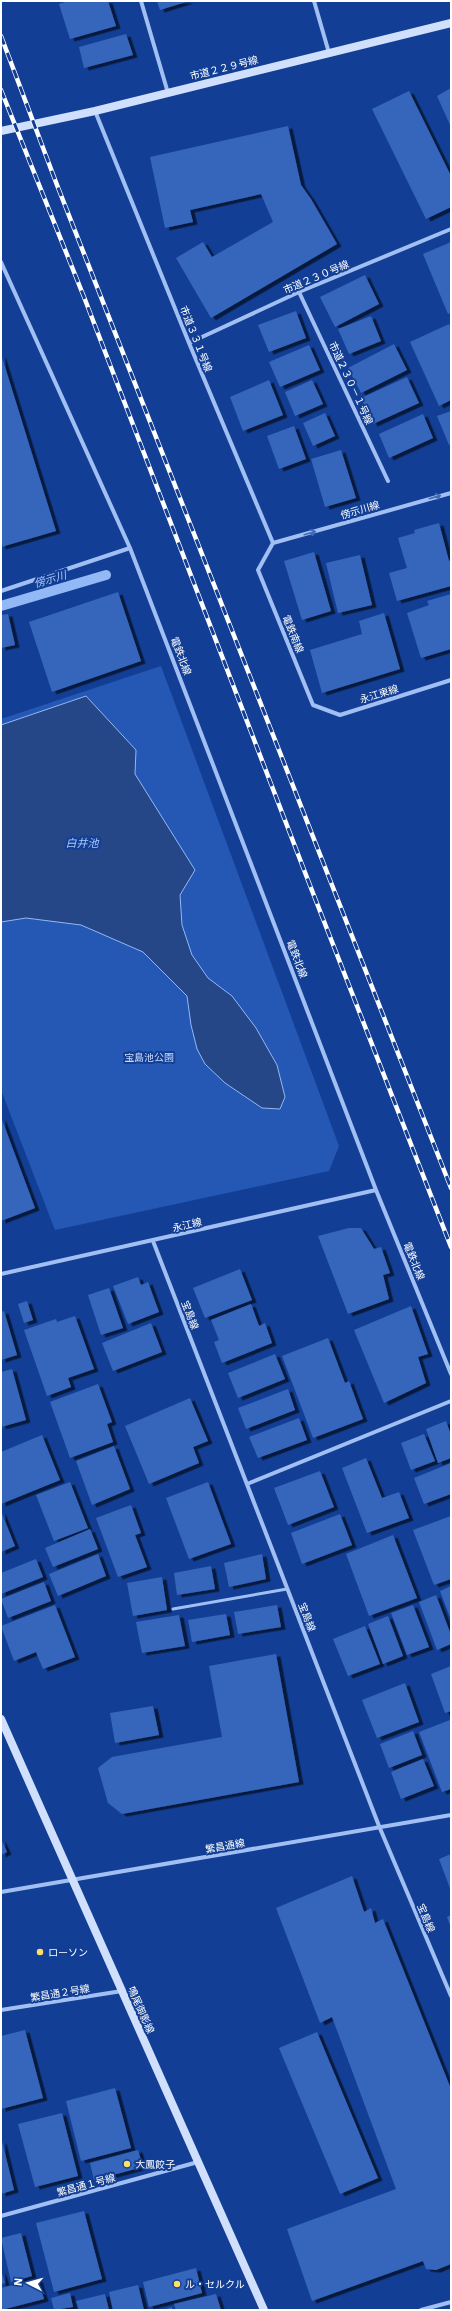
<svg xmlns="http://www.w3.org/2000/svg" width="452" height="2311" font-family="'IBM Plex Sans','Noto Sans JP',sans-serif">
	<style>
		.green { fill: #2458b4 }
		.water { fill: #254687; stroke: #93b8f6 }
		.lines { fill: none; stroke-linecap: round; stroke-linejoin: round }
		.stream { stroke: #93b8f6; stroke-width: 10 }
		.building { fill: #3666bc; filter: url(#shadow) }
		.lane { stroke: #a1bff3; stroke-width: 3 }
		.street { stroke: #a1bff3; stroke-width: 4 }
		.secondary { stroke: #d0dffc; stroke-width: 8 }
		.rail-casing { stroke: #fff; stroke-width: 4.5 }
		.rail { stroke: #123f95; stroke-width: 3; stroke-dasharray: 9; stroke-linecap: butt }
		.oneway { stroke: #446cb6 }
		.poi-dot { fill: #ffe063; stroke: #123f95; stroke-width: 1.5 }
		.labels { text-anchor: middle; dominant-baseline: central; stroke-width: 4; stroke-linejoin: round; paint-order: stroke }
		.street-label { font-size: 10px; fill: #fff; stroke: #123f95 }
		.park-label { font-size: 10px; fill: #c9dcfd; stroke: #123f95 }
		.poi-label { font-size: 10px; fill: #fff; stroke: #123f95; text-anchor: start }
		.water-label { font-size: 11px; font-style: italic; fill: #adc9f9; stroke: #123f95 }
	</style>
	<defs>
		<filter id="shadow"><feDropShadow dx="4.5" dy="2.5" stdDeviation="0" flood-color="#0009"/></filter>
	</defs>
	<rect width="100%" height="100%" fill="#123f95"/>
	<path class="green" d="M161,666l178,480 -10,25 -274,59 -54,-140v-371z"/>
	<path class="water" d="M86,696l50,54 -1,24 60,96 -15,25 2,30 10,30 16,23 24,18 24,32 21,37 8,32 -5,12 -18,-1 -37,-25 -20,-19 -8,-15 -6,-24 -4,-29 -44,-44 -62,-27 -55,-7 -25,4v-197z"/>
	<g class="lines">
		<path class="stream" d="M1,606l105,-31"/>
	</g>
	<path class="building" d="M68,1h40l8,25 -46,13 -11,-35z
		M157,1h32l-29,9z
		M126,34l7,21 -49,13 -5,-21z
		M451,88v39l-14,-31z
		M409,91l42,85v31l-25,12 -54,-110z
		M288,126l13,59 10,14 26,45 -126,74 -35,-60 27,-16 9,15 61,-35 -12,-28 -71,16 3,12 -28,6 -15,-71z
		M451,242v71l-3,1 -25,-60z
		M365,275l14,29 -44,23 -15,-30z
		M296,311l10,27 -37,14 -11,-27z
		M371,316l10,25 -32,13 -11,-25z
		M449,324l2,4v72l-12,6 -29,-64z
		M394,344l13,26 -46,23 -13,-25z
		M309,345l11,25 -40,17 -11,-25z
		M1,354l55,177 -55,16z
		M407,377l12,26 -46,21 -12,-26z
		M269,380l14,35 -40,16 -13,-34z
		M312,380l11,24 -28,12 -10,-24z
		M451,411v33l-2,1 -12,-29z
		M325,413l10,23 -22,10 -10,-23z
		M423,414l10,24 -44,20 -10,-24z
		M294,426l12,33 -27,10 -12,-33z
		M341,450l15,48 -31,9 -14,-48z
		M439,523l10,38 2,-1v26l-54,15 -8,-28 18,-5 -9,-30 17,-5 -1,-3z
		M314,552l17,59 -29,9 -18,-59z
		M360,555l12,50 -34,8 -12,-50z
		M118,592l23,69 -89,31 -23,-70z
		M451,594v55l-30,9 -14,-45 22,-8 -2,-4z
		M384,613l16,56 -78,24 -12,-43 52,-16 -3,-13z
		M8,614l7,31 -14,3v-33z
		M1,1117l34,91 -34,13z
		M349,1228h12l13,21 7,-2 9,26 -7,2 6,24 -41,15 -30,-78z
		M240,1269l12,31 -47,18 -12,-30z
		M138,1277l3,8 7,-3 11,30 -31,12 -15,-38z
		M109,1288l14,40 -22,7 -13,-40z
		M27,1301l6,19 -9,3 -6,-19z
		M251,1304l8,22 6,-3 7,20 -50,20 -8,-21 5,-2 -8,-20z
		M411,1306l17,48 -10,3 8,26 -42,20 -30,-73z
		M4,1311l13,44 -16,5v-48z
		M75,1316l19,53 -26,9 3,9 -24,9 -23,-66 32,-11 1,3z
		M151,1323l11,29 -49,19 -11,-28z
		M328,1338l17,45 4,-2 14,38 -50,19 -31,-82z
		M275,1354l10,25 -47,19 -10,-25z
		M12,1369l14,51 -25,7v-55z
		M98,1384l14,38 -5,2 6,18 -43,16 -20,-56z
		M288,1389l7,21 -49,19 -8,-21z
		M190,1398l18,43 -15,6 6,16 -50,21 -24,-58z
		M299,1418l8,22 -49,18 -9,-21z
		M446,1421l5,14v23l-13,5 -12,-34z
		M424,1434l11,27 -24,9 -10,-27z
		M42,1435l18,45 -59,24v-52z
		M114,1446l16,43 -38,16 -16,-44z
		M366,1458l16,40 17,-6 10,26 -42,15 -25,-65z
		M451,1463v31l-27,10 -10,-26z
		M320,1471l14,36 -46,18 -14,-37z
		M70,1482l18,46 -34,13 -18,-46z
		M208,1482l23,62 -42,15 -23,-61z
		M131,1505l10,28 -6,2 12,32 -29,10 -22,-59z
		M1,1511l14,35 -14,6z
		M340,1514l12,31 -50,19 -11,-31z
		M451,1516v63l-17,6 -21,-55z
		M90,1529l8,20 -45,18 -8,-19z
		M393,1535l24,63 -48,18 -23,-62z
		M98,1554l8,22 -48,20 -9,-22z
		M262,1554l4,25 -37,8 -5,-24z
		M36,1559l7,18 -42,17v-21z
		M211,1566l4,23 -38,6 -3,-22z
		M162,1577l5,33 -34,6 -6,-33z
		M44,1582l7,19 -43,17 -7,-19z
		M451,1586v34l-11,-29z
		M436,1595l15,40v9l-14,6 -18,-48z
		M55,1605l20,52 -32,12 -7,-17 -22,9 -13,-35z
		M277,1605l4,22 -43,7 -4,-22z
		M413,1605l16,42 -22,8 -16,-42z
		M226,1614l4,21 -38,7 -4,-22z
		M179,1615l6,31 -43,7 -6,-31z
		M388,1616l15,40 -20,8 -15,-40z
		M365,1626l15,38 -32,12 -15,-37z
		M276,1654l23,128 -177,32 -14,-11 -10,-35 14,-11 110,-20 -13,-71z
		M451,1666v45l-6,2 -14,-39z
		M405,1683l14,39 -42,16 -15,-38z
		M153,1706l6,29 -44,8 -5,-30z
		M450,1720l1,69 -9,3 -23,-60z
		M413,1731l9,24 -33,13 -9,-24z
		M423,1759l11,27 -33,13 -10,-27z
		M1,1839l6,13 -6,3z
		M451,1854v37l-12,-32z
		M352,1876l12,36 7,-4 4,15 8,-4 68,170v175l-15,6 -10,-1 -3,-8 -111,40 -25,-72 109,-40 -64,-172 -12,6 -44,-115z
		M451,1915v13l-4,-11z
		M25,2030l18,68 -42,11v-73z
		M317,2032l61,146 -38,16 -61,-146z
		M115,2088l16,60 -50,13 -15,-60z
		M62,2113l16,63 -43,11 -17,-63z
		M2,2141l12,49 -13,4v-52z
		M138,2150l5,17 -49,13 -4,-17z
		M84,2211l18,68 -48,13 -18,-69z
		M21,2233l11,43 -21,6 -10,-44z
		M196,2268l6,25 -53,14 -6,-25z
		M1,2270l4,13 -4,1z
		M38,2279l6,20 -43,11v-22z
		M138,2285l6,25h-31l-4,-18z
		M70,2293l3,14 -19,3 -3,-12z
		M105,2294l4,16h-30l-3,-9z
		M216,2294l5,16h-45l-2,-6z
		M172,2307v3h-10z"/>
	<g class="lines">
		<path class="lane" d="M173,1609l114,-20"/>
		<path class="street" d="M141,1l27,92
			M314,1l15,52
			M95,111l94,232 84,200 -15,27 55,135 27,10 111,-35
			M1,262l129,286 246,642 75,184
			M299,292l89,189
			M189,343l110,-51 152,-63
			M273,543l178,-50
			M1,591l129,-43
			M153,1241l226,585 72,170
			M1,1274l375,-84
			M247,1484l204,-83
			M1,1892l450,-77
			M1,2010l121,-19
			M1,2216l197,-54
			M421,2310l30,-8"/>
		<path class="secondary" d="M1,131l94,-20 356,-88
			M1,1719l263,591"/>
		<defs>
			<path id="rail" d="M1,36l56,149 394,1003
				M1,90l83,207 227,591 140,359"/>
		</defs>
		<use href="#rail" class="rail-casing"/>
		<use href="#rail" class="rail"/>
	</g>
	<defs><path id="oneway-shaft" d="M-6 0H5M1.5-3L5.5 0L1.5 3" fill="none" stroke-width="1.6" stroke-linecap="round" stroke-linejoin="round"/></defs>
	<g class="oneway">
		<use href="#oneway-shaft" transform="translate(435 497) rotate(-16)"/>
		<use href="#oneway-shaft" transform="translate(310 533) rotate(-16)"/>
	</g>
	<g class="poi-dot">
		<circle cx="40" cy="1952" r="4"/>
		<circle cx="127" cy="2164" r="4"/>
		<circle cx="177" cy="2284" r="4"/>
	</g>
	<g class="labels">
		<g class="street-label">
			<text transform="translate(224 68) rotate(-14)">市道２２９号線</text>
			<text transform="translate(316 277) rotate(-23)">市道２３０号線</text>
			<text transform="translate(196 339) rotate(68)">市道３３１号線</text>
			<text transform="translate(351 383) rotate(65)">市道２３０－１号線</text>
			<text transform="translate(360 510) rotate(-16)">傍示川線</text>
			<text transform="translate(293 634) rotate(68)">電鉄南線</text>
			<text transform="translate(181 656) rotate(69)">電鉄北線</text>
			<text transform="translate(379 694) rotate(-17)">永江東線</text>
			<text transform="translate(297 959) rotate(69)">電鉄北線</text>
			<text transform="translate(187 1225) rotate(-13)">永江線</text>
			<text transform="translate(414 1261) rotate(68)">電鉄北線</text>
			<text transform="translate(190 1315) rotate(69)">宝島線</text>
			<text transform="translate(307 1617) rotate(69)">宝島線</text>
			<text transform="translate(225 1846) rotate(-10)">繁昌通線</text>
			<text transform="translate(426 1918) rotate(67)">宝島線</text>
			<text transform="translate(60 1993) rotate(-9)">繁昌通２号線</text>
			<text transform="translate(141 2010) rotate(66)">鳴尾御影線</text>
			<text transform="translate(86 2185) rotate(-15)">繁昌通１号線</text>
		</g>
		<g class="park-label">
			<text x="149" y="1057">宝島池公園</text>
		</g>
		<g class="poi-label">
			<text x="48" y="1952">ローソン</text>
			<text x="135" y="2164">大鳳餃子</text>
			<text x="185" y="2284">ル・セルクル</text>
		</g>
		<g class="water-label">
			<text transform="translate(50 579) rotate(-16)">傍示川</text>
			<text x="82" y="843">白井池</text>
		</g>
	</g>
	<rect width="452" height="2311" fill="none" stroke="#ffffff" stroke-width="4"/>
	<g transform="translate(28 2283) rotate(276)" stroke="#123f95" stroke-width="3" paint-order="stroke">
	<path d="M0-3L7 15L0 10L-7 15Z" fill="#ffffff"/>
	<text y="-6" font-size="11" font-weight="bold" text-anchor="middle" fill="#ffffff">N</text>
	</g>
</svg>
